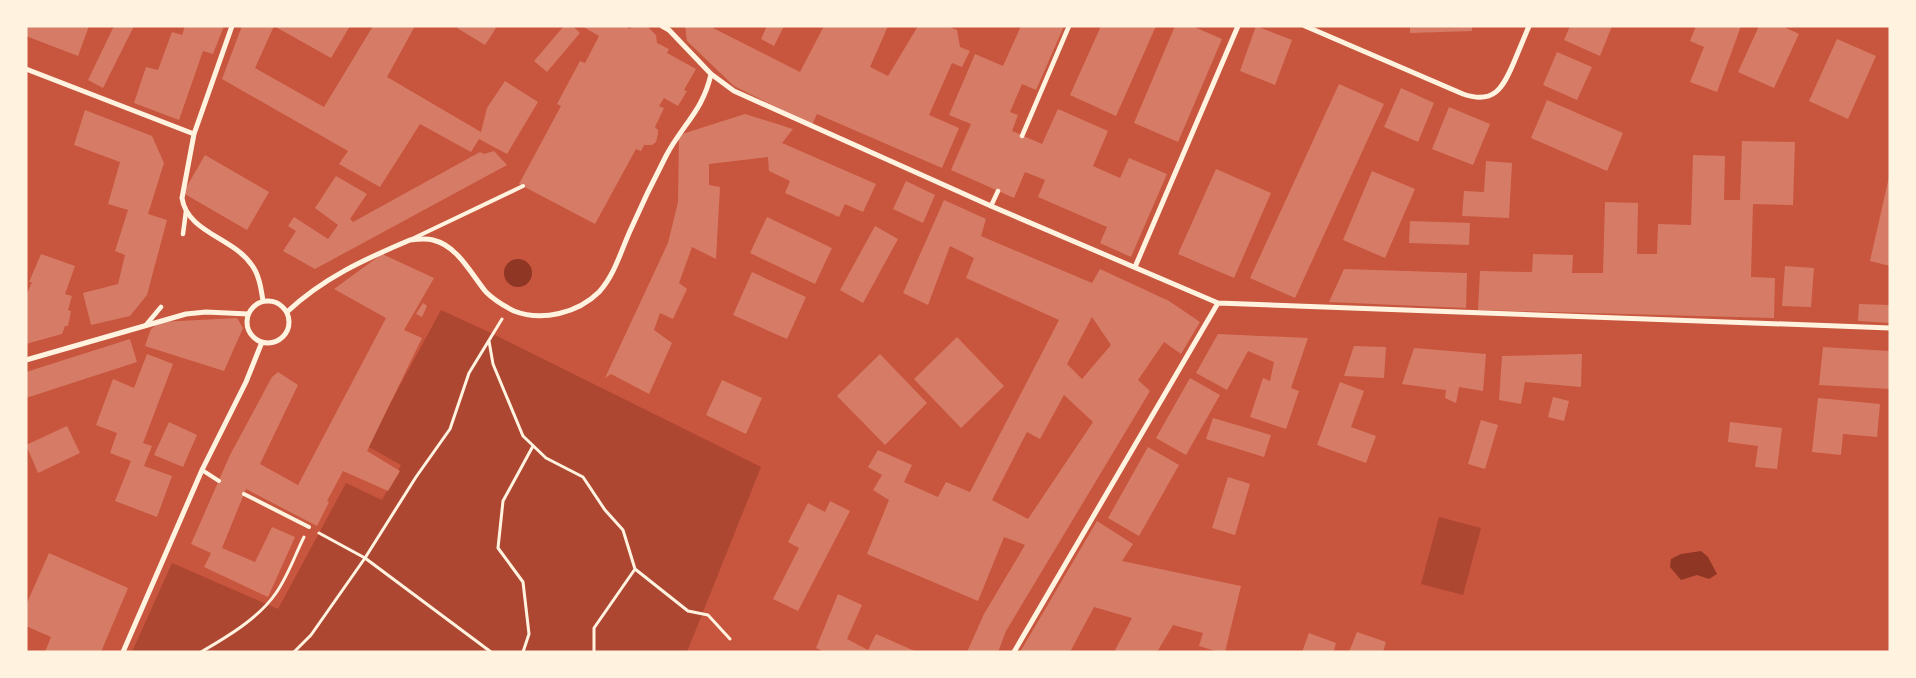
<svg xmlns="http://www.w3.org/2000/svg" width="1916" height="678" font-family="'Playfair Display',serif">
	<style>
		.green { fill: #ae4732 }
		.water { fill: #8f3625 }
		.building { fill: #d67c66; fill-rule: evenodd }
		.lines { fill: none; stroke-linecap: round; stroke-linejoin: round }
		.path { stroke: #fff3e0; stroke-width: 3 }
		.service { stroke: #fff3e0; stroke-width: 4 }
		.pedestrian { stroke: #fff3e0; stroke-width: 4.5 }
		.minor { stroke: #fff3e0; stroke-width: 5 }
	</style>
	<rect width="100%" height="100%" fill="#c8553d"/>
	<path class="green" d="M441,310l52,24 268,133 -74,185h-555l40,-89 106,46 68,-126 36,17 19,-35 -34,-19z
		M1439,517l42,11 -18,67 -42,-11z"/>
	<path class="water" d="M504 273a14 14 0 1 1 28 0a14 14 0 1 1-28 0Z
		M1701,551l7,6 9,17 -8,5 -12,-4 -16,5 -11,-13 1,-8 10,-5z"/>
	<path class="building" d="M26,26h63l-11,30 -52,-20z
		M114,26h20l-31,62 -15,-8z
		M185,26h39l-11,28 -10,-3 -24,69 -45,-17 12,-36 12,3 14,-38 10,3z
		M242,26h108l-19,32 -57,-32 -19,42 69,39 49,-81h42l-28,51 94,55 6,-24 18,-27 33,21 -31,52 -28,-15 -8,13 -51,-28 -40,63 -41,-23 9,-13 -126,-72z
		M459,26h34l3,2 -11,17 -28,-17z
		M564,26h9l7,7 -33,39 -13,-11z
		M582,26h43l5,3 2,-3h12l5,2 7,7 1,8 12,6 -2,4 29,16 -12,21 3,1 -9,15 -14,-8 -5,8 5,2 -9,19 3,3v4l-2,8 -4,3h-8l-3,6 -5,-2 -41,75 -76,-40 42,-78 -4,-2 23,-43 5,2 14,-27z
		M685,26h29l-1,2 87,44 24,-46h64l-18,41 18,9 30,-50h30l9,4 3,17 10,4 -8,16 -10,-4 -23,52 30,13 -17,40 -125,-54 -5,11 -78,-39 -47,-45z
		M767,26h17l-10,20 -13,-7z
		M1021,26h43l-28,64 -14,-6 -12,28 8,3 -6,16 30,13 16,-35 50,22 -15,35 27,12 9,-20 38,16 -36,83 -31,-14 7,-16 -69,-30 7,-17 -20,-8 -11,26 -63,-28 20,-46 -22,-9 26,-61 28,12z
		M1101,26h55l-40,90 -46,-21z
		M1175,26h17l30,13 -44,103 -44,-19z
		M1256,26l36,14 -17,45 -35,-14z
		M1410,26h62v5l-62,2z
		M1570,26h42l-12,30 -36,-16z
		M1696,26h45l-24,66 -27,-10 14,-35 -14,-6z
		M1759,26h23l17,8 -25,54 -36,-16z
		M1837,39l39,17 -28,63 -39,-18z
		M1557,52l35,15 -15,33 -34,-15z
		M1339,84l45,20 -89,194 -45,-20z
		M1401,88l33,15 -16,39 -34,-15z
		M1547,100l76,33 -16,38 -76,-33z
		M1449,107l41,17 -17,41 -41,-16z
		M85,110l67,26 12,27 -16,51 19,6 -20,75 -17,21 -39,9 -8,-32 35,-9 7,-29 -10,-4 13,-41 -20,-6 12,-42 -46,-17z
		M745,114l48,15 -11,14 94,41 -13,28 -18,-8 -6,13 -54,-24 5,-12 -21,-10 -1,-14 -59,7v21l11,2 -4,72 -24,-12 -13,36 8,6 -14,30 -13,-6 -6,17 18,13 -23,51 -38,-20 -6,4 63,-135 10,-41 1,-67z
		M1742,141l53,1 -2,63 -40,-1 -2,73 24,1 -1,40 -296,-8 2,-39 52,1 1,-18 40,1 -1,18h31l2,-71 33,1 -1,51h20l1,-30 33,1 2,-70 32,1 -1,44h16z
		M494,151l13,14 -192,104 -32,-18 13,-20 -8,-5 6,-9 34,22 10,-14 -23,-17 21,-32 31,18 -17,25 3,3 127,-70 4,2z
		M205,155l64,37 -22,38 -64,-37z
		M1486,161l26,2 -3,55 -47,-2 2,-25 20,1z
		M1216,169l55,24 -37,85 -56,-24z
		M1372,171l43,18 -30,69 -42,-18z
		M1889,177h1v89l-20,-5z
		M906,181l29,14 -12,28 -30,-14z
		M944,200l42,19 -5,17 111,47 8,-14 69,32 31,21 -19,32 -17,-12 -26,38 12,11 -144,240 -8,21h-31l17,-38 41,-69 -21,-8 -26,64 -111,-47 22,-54 -16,-10 9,-15 -14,-8 10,-17 34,15 -8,17 34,15 8,-15 24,10 89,-172 -93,-42 8,-20 -24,-12 -22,59 -25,-12zM1092,317l19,28 -29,34 -15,-15zM1064,395l29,27 -65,97 -36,-19 35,-68 13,7z
		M767,217l65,31 -17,36 -65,-31z
		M1410,221l60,2 -1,22 -60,-2z
		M875,226l23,13 -35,64 -23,-13z
		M41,254l34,12 -10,28 7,2 -4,14 3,1 -3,15h-3l-3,8 -36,10v-48l6,-14h-3z
		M382,254l52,24 -30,52 18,8 -55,113 33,20 -12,20 -45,-20 -16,30 2,1 -12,24 -71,-37 -24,59 33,14 17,-35 23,10 -27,60 -64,-30 7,-14 -20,-9 39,-89 42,-78 6,-5 20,13 -38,79 38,21 88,-167 -52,-29z
		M1785,266l29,2 -3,39 -29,-1z
		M1344,269l123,4 -1,35 -137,-6z
		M752,272l54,25 -19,42 -54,-24z
		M423,303l4,3 -5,11 -6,-3z
		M1859,304l31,1v18l-32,-2z
		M237,318l6,10 -19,43 -79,-25 6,-17 9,-7z
		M1218,334l90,4 -17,50 8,3 -13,38 -36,-12 13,-39 7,3 4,-19 -26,-11 -21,39 -31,-17z
		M957,337l47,49 -43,42 -47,-49z
		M130,339l7,23 -111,36v-26z
		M1354,346l32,1 -2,31 -40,-2z
		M1823,347l67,4v38l-71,-4z
		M1414,348l72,6 -3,37 -24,-4 -3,16 -11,-5 1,-8 -44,-6z
		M147,354l26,10 -30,79 9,3 -8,20 28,10 -15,41 -42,-16 16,-40 -21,-8 7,-20 -21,-8 17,-46 21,9z
		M880,354l47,49 -42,42 -48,-49z
		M1582,354l-1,33 -56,-5 -4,22 -22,-4 3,-44z
		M1190,378l30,17 -34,60 -30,-17z
		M722,380l40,18 -16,36 -40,-19z
		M1340,382l24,9 -13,36 25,9 -10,27 -49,-18z
		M1553,397l16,4 -5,20 -16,-4z
		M1818,398l62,6 -3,33 -34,-3 -2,21 -29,-3z
		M1213,418l58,17 -7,22 -58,-18z
		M1481,420l17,5 -13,44 -17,-5z
		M169,422l28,13 -14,32 -29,-12z
		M1730,422l52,6 -5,41 -22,-2 3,-21 -30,-4z
		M67,426l13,27 -42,20 -12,-28z
		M1148,447l31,18 -40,71 -31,-18z
		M1228,477l22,7 -15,51 -23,-7z
		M830,501l20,10 -52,100 -25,-12 26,-51 -11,-6 20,-39 17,9z
		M1097,521l36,23 -11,17 119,25 -16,66h-6l-20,-6 4,-13 -30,-8 -16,27h-43l18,-34 -38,-11 -24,45h-50z
		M49,553l79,35 -27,64h-56l6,-15 -25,-11v-21z
		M838,594l24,11 -15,34 21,11 8,-16 41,18h-92l-9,-4z
		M1357,632l29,10 -3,10h-34z
		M1309,633l27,10 -2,7 4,2h-36z"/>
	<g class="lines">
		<path class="path" d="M489,341l4,23 30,72 23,22 37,19 22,33 18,20 12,39 -41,59v24
			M319,533l46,25 126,94
			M635,569l53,42 20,4 22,24
			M201,652c26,-15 58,-34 75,-59 12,-17 19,-38 28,-56
			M294,652l17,-17 54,-77 51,-81 34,-48 19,-56 33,-54
			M523,652l6,-18 -6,-52 -25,-34 5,-47 30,-55"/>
		<path class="service" d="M412,239l111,-53
			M202,470l17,11
			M244,494l65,33"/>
		<path class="pedestrian" d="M1022,136l47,-110
			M991,206l7,-15
			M183,234l3,-23
			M146,325l15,-18"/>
		<path class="minor" d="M232,26l-38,108 -12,64c5,34 51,40 69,66 8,10 10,24 12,37
			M662,26l7,4 42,44 23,17 257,115 227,97 672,25
			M1305,26l158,68c31,11 40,-6 51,-32 5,-12 10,-24 15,-36
			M26,69l168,65
			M1135,267l103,-241
			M247 322a21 21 0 1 1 42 0a21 21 0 1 1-42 0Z
			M287,312c36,-34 78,-53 123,-72 8,-1 16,-2 23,0 25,6 38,34 53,52 8,8 18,14 28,19 28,11 64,2 85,-19 15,-16 22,-41 31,-61 11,-25 23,-50 36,-75 16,-31 37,-45 45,-82
			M26,360l160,-46 20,-2 42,2
			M123,652l79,-182 44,-88 16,-40
			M1014,652l204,-349"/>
	</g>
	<rect width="1916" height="678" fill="none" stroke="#fff3e0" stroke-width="55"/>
</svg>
